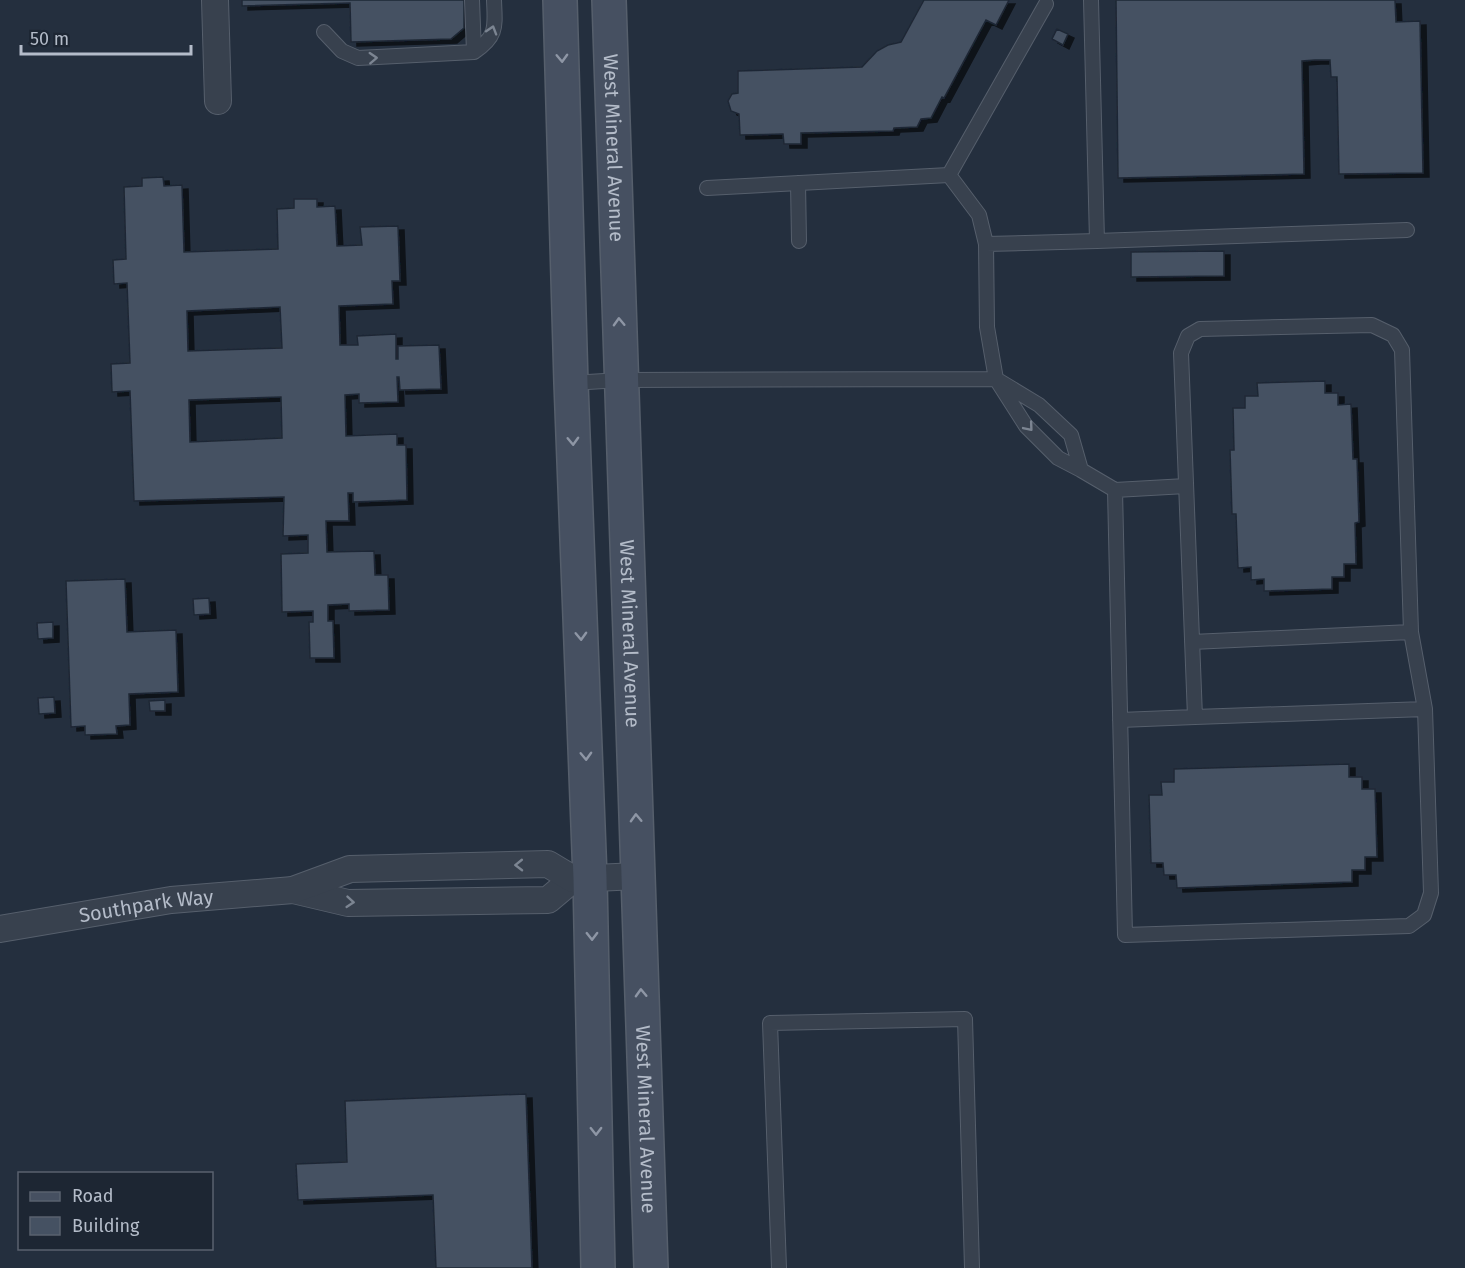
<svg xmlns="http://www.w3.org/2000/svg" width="1465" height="1268" font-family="'Fira Sans',sans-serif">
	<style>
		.building { fill: #455162; stroke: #1f2835; stroke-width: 1.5; fill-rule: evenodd; filter: url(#shadow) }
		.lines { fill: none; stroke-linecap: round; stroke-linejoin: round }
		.service-casing { stroke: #565f6c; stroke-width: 16 }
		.minor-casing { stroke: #565f6c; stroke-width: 28 }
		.secondary-casing { stroke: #565f6c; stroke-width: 36 }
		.service { stroke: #38414e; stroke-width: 14 }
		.minor { stroke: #38414e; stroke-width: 26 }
		.secondary { stroke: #465061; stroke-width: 33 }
		.oneway { stroke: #7c8592 }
		.oneway2 { stroke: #8e96a5 }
		.labels { text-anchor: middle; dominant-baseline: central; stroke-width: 4.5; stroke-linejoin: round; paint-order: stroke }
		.street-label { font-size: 20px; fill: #b4bcc9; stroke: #1d2633 }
	</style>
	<defs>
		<filter id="shadow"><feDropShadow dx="6" dy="4" stdDeviation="0" flood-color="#0009"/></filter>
	</defs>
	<rect width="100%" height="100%" fill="#242f3e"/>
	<path class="building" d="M242,0h222v28l-13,11 -100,3 -1,-39 -108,3z
		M924,0h85l-13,25 -10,-5 -42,78 -2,-1 -11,21 -10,1 -4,8 -23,1 -1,3 -92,2v11h-17l-1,-10 -43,1 -1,-21 -8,-3 -3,-10 4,-7 6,-1v-22l124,-4 15,-16 11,-6 13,-3z
		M1116,0h279l1,22 24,-1 3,152 -84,1 -2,-97h-6l-1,-17h-15l-13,1 2,113 -186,4z
		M1057,29l11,5 -5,11 -11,-6z
		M163,177l1,9 18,-1 2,67 94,-3 -1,-40 17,-1v-9h23v8l18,-1 2,40 25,-1 -2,-18 38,-1 2,55h-8l1,23 -54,2 1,39h18l-1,-9 39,-2v25h2v-13l41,-1 2,44 -41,1 -1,-13h-2l1,25 -39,1v-9l-14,1 1,41 51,-2v11h9l1,55 -54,2v-9h-5l1,28h-23l1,31 47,-1 1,24h13l1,35 -40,1v-7l-21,1v16h5l1,37h-24l-1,-36h4v-11l-31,1 -1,-58 27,-1v-18l-25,1 1,-39 -150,4 -4,-110 -18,1 -1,-28 19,-1 -3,-80 -13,1 -1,-24 13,-1 -2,-72 18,-1v-8zM280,307l2,41 -94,3 -1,-40zM281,397l1,41 -92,4 -1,-42z
		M1224,251v25l-93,1v-25z
		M1325,381v12h13v12l13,-1 2,55h4l2,63 -4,1 1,41h-12v13h-12v12l-68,2v-12l-13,1v-13l-13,1 -2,-54h-4l-2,-64h4l-1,-42h12v-12h13l-1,-13z
		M125,579l2,53 49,-2 2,62 -49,2 1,31 -14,1 1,8 -32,1v-9l-14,1 -5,-146z
		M209,598l1,16 -16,1 -1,-16z
		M53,622v16l-15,1 -1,-16z
		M54,697l1,16 -16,1 -1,-16z
		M165,700v11h-15l-1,-10z
		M1349,764v13h13v12h13l2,68h-12v13h-13v12l-175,6 -1,-13h-12l-1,-12h-12l-2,-68h13l-1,-13h13v-13z
		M526,1094l6,174h-96l-3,-73 -135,5 -2,-36 51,-2 -2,-61z"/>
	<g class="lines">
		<defs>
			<path id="service" d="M472,0l2,52
				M324,32l18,19 16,7 116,-6c24,-16 21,-26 20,-52
				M949,175l97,-171
				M798,183l1,58
				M1097,241l310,-11
				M986,244l111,-3 -6,-241
				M571,383l50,-3 375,-1 43,26 32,30 10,35 -23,-12 -32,-32 -30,-47 -9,-52 -1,-83 -7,-29 -30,-40 -242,13
				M1081,470l34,20 10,445 284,-9 15,-11 7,-22 -6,-184 -14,-77 -9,-282 -9,-15 -21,-10 -172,4 -12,7 -7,17 14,364 230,-8
				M1115,490l71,-4
				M1192,642l219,-10
				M1120,720l75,-3
				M779,1268l-9,-245 195,-4 7,249"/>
			<g id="minor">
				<path d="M215,0l3,101"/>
				<path d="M293,890l55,13 200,-3 25,-21"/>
				<path id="s1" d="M0,929l171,-29 122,-10 57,-21 198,-5 25,15 65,-3"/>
			</g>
			<g id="secondary">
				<path d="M560,0l11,383 19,495 8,390"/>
				<path id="s2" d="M609,0l42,1268"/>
			</g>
		</defs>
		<use href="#service" class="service-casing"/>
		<use href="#minor" class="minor-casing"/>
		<use href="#secondary" class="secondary-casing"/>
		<use href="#service" class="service"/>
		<use href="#minor" class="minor"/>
		<use href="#secondary" class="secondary"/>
	</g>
	<defs><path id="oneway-chevron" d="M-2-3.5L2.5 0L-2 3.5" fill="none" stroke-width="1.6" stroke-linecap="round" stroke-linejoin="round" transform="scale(1.5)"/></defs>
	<g class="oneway">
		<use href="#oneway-chevron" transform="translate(492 30) rotate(-73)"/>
		<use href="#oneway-chevron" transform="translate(373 58) rotate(-3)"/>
		<use href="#oneway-chevron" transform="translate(1029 427) rotate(50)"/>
		<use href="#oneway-chevron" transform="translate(519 865) rotate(179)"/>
		<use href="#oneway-chevron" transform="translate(350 902) rotate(5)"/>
	</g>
	<g class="oneway2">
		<use href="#oneway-chevron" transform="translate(562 58) rotate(88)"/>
		<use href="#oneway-chevron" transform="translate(619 322) rotate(-92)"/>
		<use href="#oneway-chevron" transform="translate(573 441) rotate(88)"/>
		<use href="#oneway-chevron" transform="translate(581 636) rotate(88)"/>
		<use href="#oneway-chevron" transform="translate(586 756) rotate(88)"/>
		<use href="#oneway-chevron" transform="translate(636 818) rotate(-92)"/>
		<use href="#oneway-chevron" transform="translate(592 936) rotate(89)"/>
		<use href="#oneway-chevron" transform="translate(641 993) rotate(-92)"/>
		<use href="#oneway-chevron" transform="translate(596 1131) rotate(89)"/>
	</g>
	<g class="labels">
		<g class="street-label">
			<text stroke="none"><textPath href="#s2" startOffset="148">West Mineral Avenue</textPath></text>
			<text stroke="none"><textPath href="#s2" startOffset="634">West Mineral Avenue</textPath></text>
			<text stroke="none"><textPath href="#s1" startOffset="148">Southpark Way</textPath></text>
			<text stroke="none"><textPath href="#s2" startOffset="1120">West Mineral Avenue</textPath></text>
		</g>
	</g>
	<rect x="18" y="1172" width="195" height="78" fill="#1d2633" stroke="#59626f" stroke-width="1.5"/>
	<rect x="30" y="1192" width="30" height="9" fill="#465061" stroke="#59626f" stroke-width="1.5"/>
	<text x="72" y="1202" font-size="18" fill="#b4bcc9">Road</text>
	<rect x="30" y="1217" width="30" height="18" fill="#455162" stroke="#59626f" stroke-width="1.5"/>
	<text x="72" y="1232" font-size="18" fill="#b4bcc9">Building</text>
	<path d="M21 45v9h170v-9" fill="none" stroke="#b4bcc9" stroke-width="3"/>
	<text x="30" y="45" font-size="18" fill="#b4bcc9" stroke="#1d2633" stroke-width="4.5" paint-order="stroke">50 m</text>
</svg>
